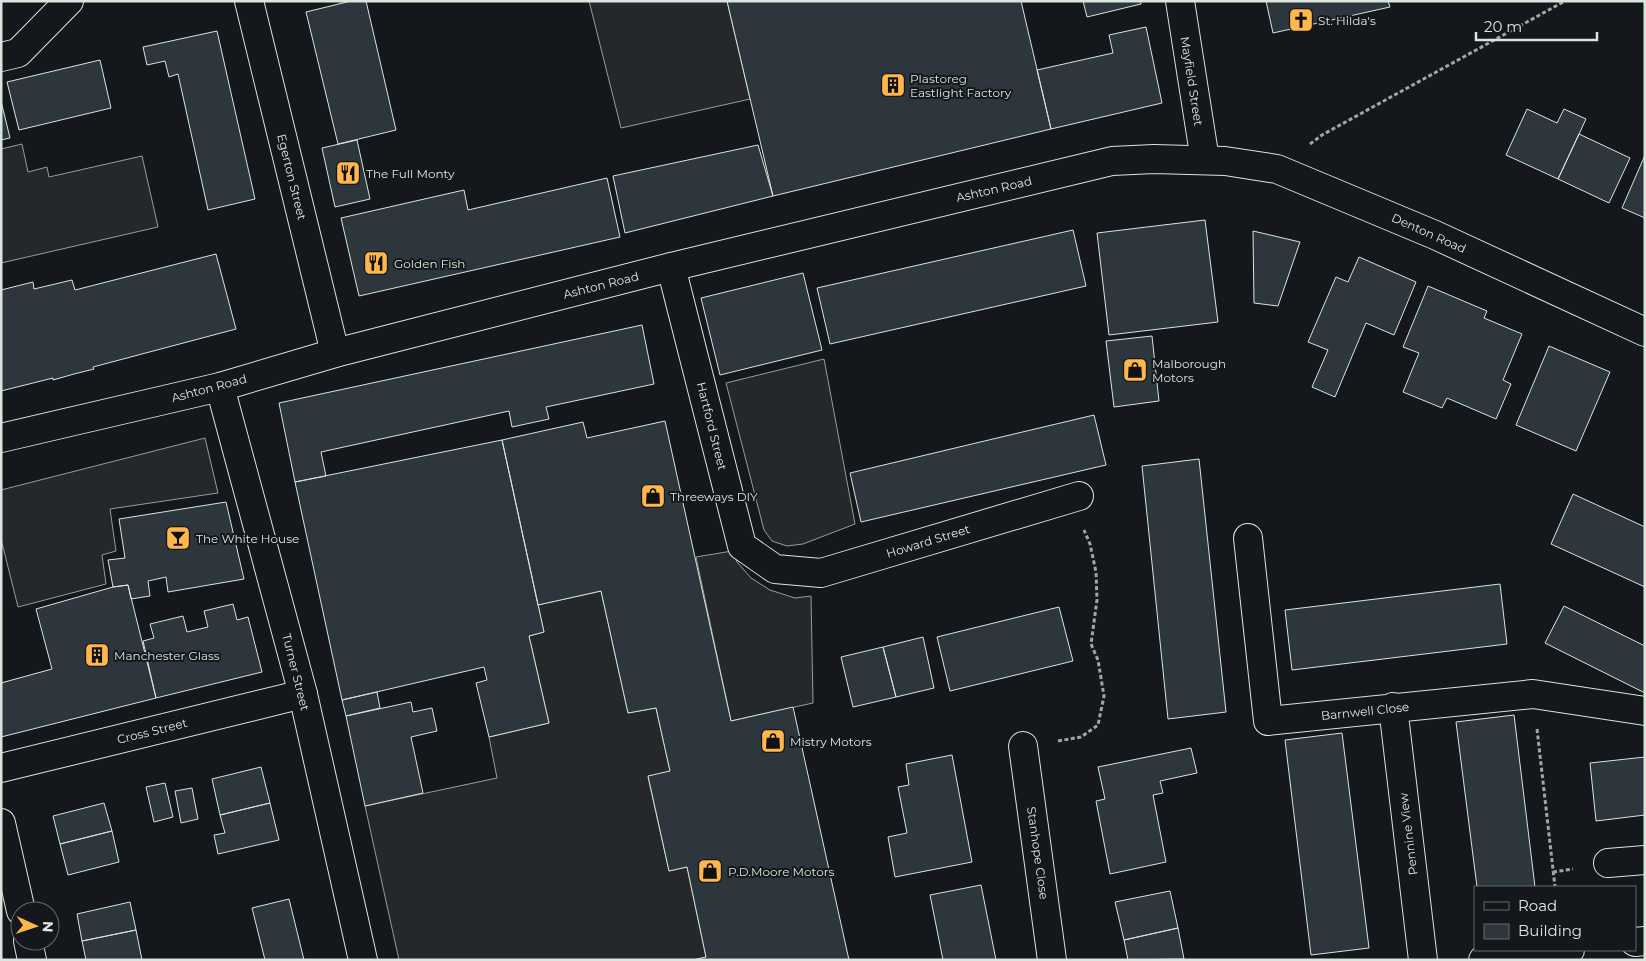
<svg xmlns="http://www.w3.org/2000/svg" width="1646" height="961" font-family="Montserrat,sans-serif">
	<style>
		.parking { fill: #24282b; stroke: #939e99 }
		.building { fill: #2c363c; stroke: #d8e6dc }
		.lines { fill: none; stroke-linecap: round; stroke-linejoin: round }
		.street-casing { stroke: #d8e6dc; stroke-width: 30 }
		.secondary-casing { stroke: #d8e6dc; stroke-width: 30 }
		.highway-casing { stroke: #d8e6dc; stroke-width: 30 }
		.path { stroke: #9da8a2; stroke-width: 3; stroke-dasharray: 4 2.5; stroke-linecap: butt }
		.street { stroke: #14181c; stroke-width: 28 }
		.secondary { stroke: #14181c; stroke-width: 28 }
		.highway { stroke: #14181c; stroke-width: 28 }
		.labels { text-anchor: middle; dominant-baseline: central; stroke-width: 4; stroke-linejoin: round; paint-order: stroke }
		.poi-label { font-size: 12px; fill: #d8e6dc; stroke: #14181c; text-anchor: start }
		.street-label { font-size: 12px; fill: #d8e6dc; stroke: #14181c }
	</style>
	<rect width="100%" height="100%" fill="#14181c"/>
	<path class="parking" d="M589,1h138l23,98 -129,29z
		M22,144l6,28 19,-5 2,10 93,-21 16,71 -157,36v-114z
		M824,359l31,165 -52,20 -16,2 -15,-5 -8,-11 -38,-147z
		M205,438l13,55 -108,16 6,42 -14,4 4,29 -88,23 -17,-68v-49z
		M732,551l5,11 14,16 19,12 25,8 16,-2 2,107 -82,18 -35,-164z
		M601,591l27,122 28,-5 14,63 -22,6 21,94 18,-4 19,90 -13,3h-294l-34,-154 132,-28 -8,-41 60,-14 -20,-87 15,-4 -6,-27z"/>
	<path class="building" d="M351,1h15l30,129 -58,14 -32,-132z
		M727,1h294l30,128 -278,67z
		M1083,1h58v3l-54,13z
		M1266,1h122l2,6 -117,26z
		M1146,27l16,76 -111,26 -14,-59 76,-17 -4,-18z
		M217,31l38,168 -47,11 -30,-136 -9,3 -4,-16 -18,4 -4,-18z
		M100,60l11,48 -92,22 -12,-48z
		M1,101l9,37 -9,2z
		M1527,109l30,14 7,-14 22,10 -28,60 -52,-24z
		M1579,134l51,24 -21,45 -51,-24z
		M357,140l13,59 -35,8 -13,-59z
		M758,145l15,51 -148,37 -12,-57z
		M1645,155v63l-23,-10z
		M607,178l13,59 -261,59 -18,-78 123,-28 4,20z
		M1205,220l13,102 -109,13 -12,-102z
		M1073,230l13,56 -256,58 -13,-56z
		M1253,231l47,11 -22,64 -24,-3z
		M216,254l20,75 -143,38 1,2 -20,5 -21,6v-2l-52,13v-101l32,-8 1,7 38,-9 3,10z
		M1359,257l57,25 -22,53 -28,-12 -31,74 -23,-10 16,-37 -20,-8 28,-65 12,5z
		M803,273l19,77 -102,25 -19,-77z
		M1428,286l59,25 -3,7 38,16 -19,46 8,4 -15,35 -49,-21 -5,10 -39,-16 16,-39 -16,-6z
		M642,325l12,59 -108,23 3,12 -37,8 -3,-16 -188,41 5,24 -31,6 -16,-79z
		M1152,336l7,65 -45,6 -8,-66z
		M1549,346l61,26 -34,79 -60,-26z
		M1094,415l12,50 -245,57 -11,-49z
		M665,421l66,300 62,-14 56,253h-156l13,-3 -19,-90 -18,4 -21,-95 22,-5 -14,-63 -28,5 -27,-122 -63,14 -36,-165 81,-18 4,16z
		M502,440l42,192 -15,4 20,87 -60,14 -13,-54 11,-3 -3,-13 -142,33 -47,-218z
		M1199,459l27,253 -58,7 -26,-253z
		M1573,494l72,33v60l-94,-43z
		M226,502l18,77 -76,13 -2,-15 -18,4 2,15 -19,3 -3,-14 -15,2 -5,-27 17,-2 -6,-39z
		M1500,584l7,60 -215,26 -7,-60z
		M128,585l28,113 -155,39v-54l51,-14 -16,-60 77,-22z
		M233,604l4,16 11,-3 14,55 -106,26 -13,-57 11,-3 -4,-14 33,-8 4,16 21,-5 -4,-16z
		M1564,606l81,40v47l-100,-50z
		M1059,607l14,54 -123,30 -13,-54z
		M923,637l11,51 -38,9 -13,-50z
		M883,647l13,50 -43,10 -12,-50z
		M377,692l3,16 -34,8 -4,-16z
		M411,702l2,10 19,-4 5,23 -26,6 12,56 -58,13 -19,-90z
		M1514,715l21,172h-58l-21,-165z
		M1342,733l27,215 -58,7 -26,-215z
		M1191,748l6,25 -37,8 3,12 -10,2 13,67 -56,12 -14,-73 9,-2 -7,-32z
		M952,755l20,107 -77,15 -7,-40 19,-4 -9,-46 11,-2 -3,-21z
		M1645,757v58l-49,6 -6,-58z
		M261,767l9,36 -50,12 -8,-36z
		M165,783l8,34 -19,5 -8,-35z
		M192,788l6,31 -17,4 -6,-32z
		M104,803l8,28 -52,13 -7,-28z
		M270,803l9,37 -61,14 -4,-19 11,-2 -5,-18z
		M112,831l7,31 -51,13 -8,-31z
		M981,885l15,75h-53l-13,-65z
		M1170,891l8,37 -54,12 -9,-38z
		M289,899l15,61h-39l-13,-52z
		M130,902l6,28 -54,11 -5,-27z
		M1178,928l6,31 -56,1 -4,-20z
		M136,930l6,30h-56l-4,-19z"/>
	<g class="lines">
		<defs>
			<path id="street" d="M1180,1l25,159
				M1,57l17,-4 51,-52
				M671,267l71,279 33,23 46,4 258,-77
				M1248,538l20,183 265,-27 112,17
				M1393,707l30,253
				M1023,746l29,214
				M1,768l302,-74
				M1,823l20,88
				M1608,863l37,-3
				M28,941l4,19
				M1635,942l10,-1
				M1483,960l87,-10"/>
			<path id="secondary" d="M249,1l86,352
				M220,387l83,307 60,266"/>
			<path id="highway" d="M1,438l219,-51 115,-34 336,-86 441,-106 42,-2 71,2 52,8 158,66 210,97"/>
		</defs>
		<use href="#street" class="street-casing"/>
		<use href="#secondary" class="secondary-casing"/>
		<use href="#highway" class="highway-casing"/>
		<path class="path" d="M1310,144l12,-9 243,-134
			M1537,729l18,158
			M1058,741l23,-4 17,-12 6,-29 -6,-36 -7,-16 6,-44 -1,-28 -6,-28 -6,-14
			M1553,872l20,-3"/>
		<use href="#street" class="street"/>
		<use href="#secondary" class="secondary"/>
		<use href="#highway" class="highway"/>
	</g>
	<defs>
		<symbol id="church-square" viewBox="-11 -11 22 22"><rect x="-9" y="-9" width="18" height="18" rx="4" fill="#ffb74d" stroke="#14181c"/><path d="M-1.2-6h2.4v3.5h3.3v2.4h-3.3V6h-2.4V-.1h-3.3v-2.4h3.3Z" fill="#111"/></symbol>
		<symbol id="building-square" viewBox="-11 -11 22 22"><rect x="-9" y="-9" width="18" height="18" rx="4" fill="#ffb74d" stroke="#14181c"/><path d="M-4-6H4V6H1V3H-1V6H-4ZM-2.5-4.3h1.7v1.8h-1.7ZM.8-4.3h1.7v1.8H.8ZM-2.5-1h1.7V.8h-1.7ZM.8-1h1.7V.8H.8Z" fill="#111"/></symbol>
		<symbol id="restaurant-square" viewBox="-11 -11 22 22"><rect x="-9" y="-9" width="18" height="18" rx="4" fill="#ffb74d" stroke="#14181c"/><path d="M-5-6h1v4h1v-4h1v4h1v-4h1v5L-1.5 .5V6h-2V.5L-5-1ZM5-6V6H3V1.5H1.5Q1.5-4 5-6Z" fill="#111"/></symbol>
		<symbol id="shop-square" viewBox="-11 -11 22 22"><rect x="-9" y="-9" width="18" height="18" rx="4" fill="#ffb74d" stroke="#14181c"/><path d="M-5-2.5h2.3a2.7 3.5 0 0 1 5.4 0H5L5.5 6h-11ZM-1.5-2.5h3a1.5 2.3 0 0 0-3 0Z" fill="#111"/></symbol>
		<symbol id="bar-square" viewBox="-11 -11 22 22"><rect x="-9" y="-9" width="18" height="18" rx="4" fill="#ffb74d" stroke="#14181c"/><path d="M-6-5H6L.8 .8V4.5H3.5V6h-7V4.5H-.8V.8Z" fill="#111"/></symbol>
	</defs>
	<g fill-rule="evenodd">
		<use href="#church-square" x="1287" y="6" width="28" height="28"/>
		<use href="#building-square" x="879" y="71" width="28" height="28"/>
		<use href="#restaurant-square" x="334" y="159" width="28" height="28"/>
		<use href="#restaurant-square" x="362" y="249" width="28" height="28"/>
		<use href="#shop-square" x="1121" y="356" width="28" height="28"/>
		<use href="#shop-square" x="639" y="482" width="28" height="28"/>
		<use href="#bar-square" x="164" y="524" width="28" height="28"/>
		<use href="#building-square" x="83" y="641" width="28" height="28"/>
		<use href="#shop-square" x="759" y="727" width="28" height="28"/>
		<use href="#shop-square" x="696" y="857" width="28" height="28"/>
	</g>
	<g class="labels">
		<g class="poi-label">
			<text x="1318" y="20">St. Hilda's</text>
			<text x="910" y="78">Plastoreg<tspan x="910" dy="14">Eastlight Factory</tspan></text>
			<text x="366" y="173">The Full Monty</text>
			<text x="394" y="263">Golden Fish</text>
			<text x="1152" y="363">Malborough<tspan x="1152" dy="14">Motors</tspan></text>
			<text x="670" y="496">Threeways DIY</text>
			<text x="196" y="538">The White House</text>
			<text x="114" y="655">Manchester Glass</text>
			<text x="790" y="741">Mistry Motors</text>
			<text x="728" y="871">P.D.Moore Motors</text>
		</g>
		<g class="street-label">
			<text transform="translate(1192 81) rotate(81)">Mayfield Street</text>
			<text transform="translate(292 177) rotate(76)">Egerton Street</text>
			<text transform="translate(994 189) rotate(-13)">Ashton Road</text>
			<text transform="translate(1429 233) rotate(24)">Denton Road</text>
			<text transform="translate(601 285) rotate(-14)">Ashton Road</text>
			<text transform="translate(209 388) rotate(-15)">Ashton Road</text>
			<text transform="translate(712 426) rotate(76)">Hartford Street</text>
			<text transform="translate(928 541) rotate(-17)">Howard Street</text>
			<text transform="translate(296 672) rotate(76)">Turner Street</text>
			<text transform="translate(1365 711) rotate(-6)">Barnwell Close</text>
			<text transform="translate(152 731) rotate(-14)">Cross Street</text>
			<text transform="translate(1408 834) rotate(-97)">Pennine View</text>
			<text transform="translate(1038 853) rotate(82)">Stanhope Close</text>
		</g>
	</g>
	<rect width="1646" height="961" fill="none" stroke="#d8e6dc" stroke-width="5"/>
	<rect x="1474" y="886" width="162" height="65" fill="#14181c" stroke="#626a69"/>
	<rect x="1484" y="902" width="25" height="8" fill="#14181c" stroke="#626a69"/>
	<text x="1518" y="911" font-size="15" fill="#d8e6dc">Road</text>
	<rect x="1484" y="924" width="25" height="15" fill="#2c363c" stroke="#626a69"/>
	<text x="1518" y="936" font-size="15" fill="#d8e6dc">Building</text>
	<g transform="translate(35 926) rotate(93)"><circle r="24" fill="#14181c" stroke="#626a69"/>
	<path d="M0-4L9 19L0 12L-9 19Z" fill="#ffb74d"/>
	<text y="-8" font-size="14" font-weight="bold" text-anchor="middle" fill="#d8e6dc">N</text>
	</g>
	<path d="M1476 32v8h121v-8" fill="none" stroke="#d8e6dc" stroke-width="2.5"/>
	<text x="1484" y="32" font-size="15" fill="#d8e6dc" stroke="#14181c" stroke-width="4" paint-order="stroke">20 m</text>
</svg>
